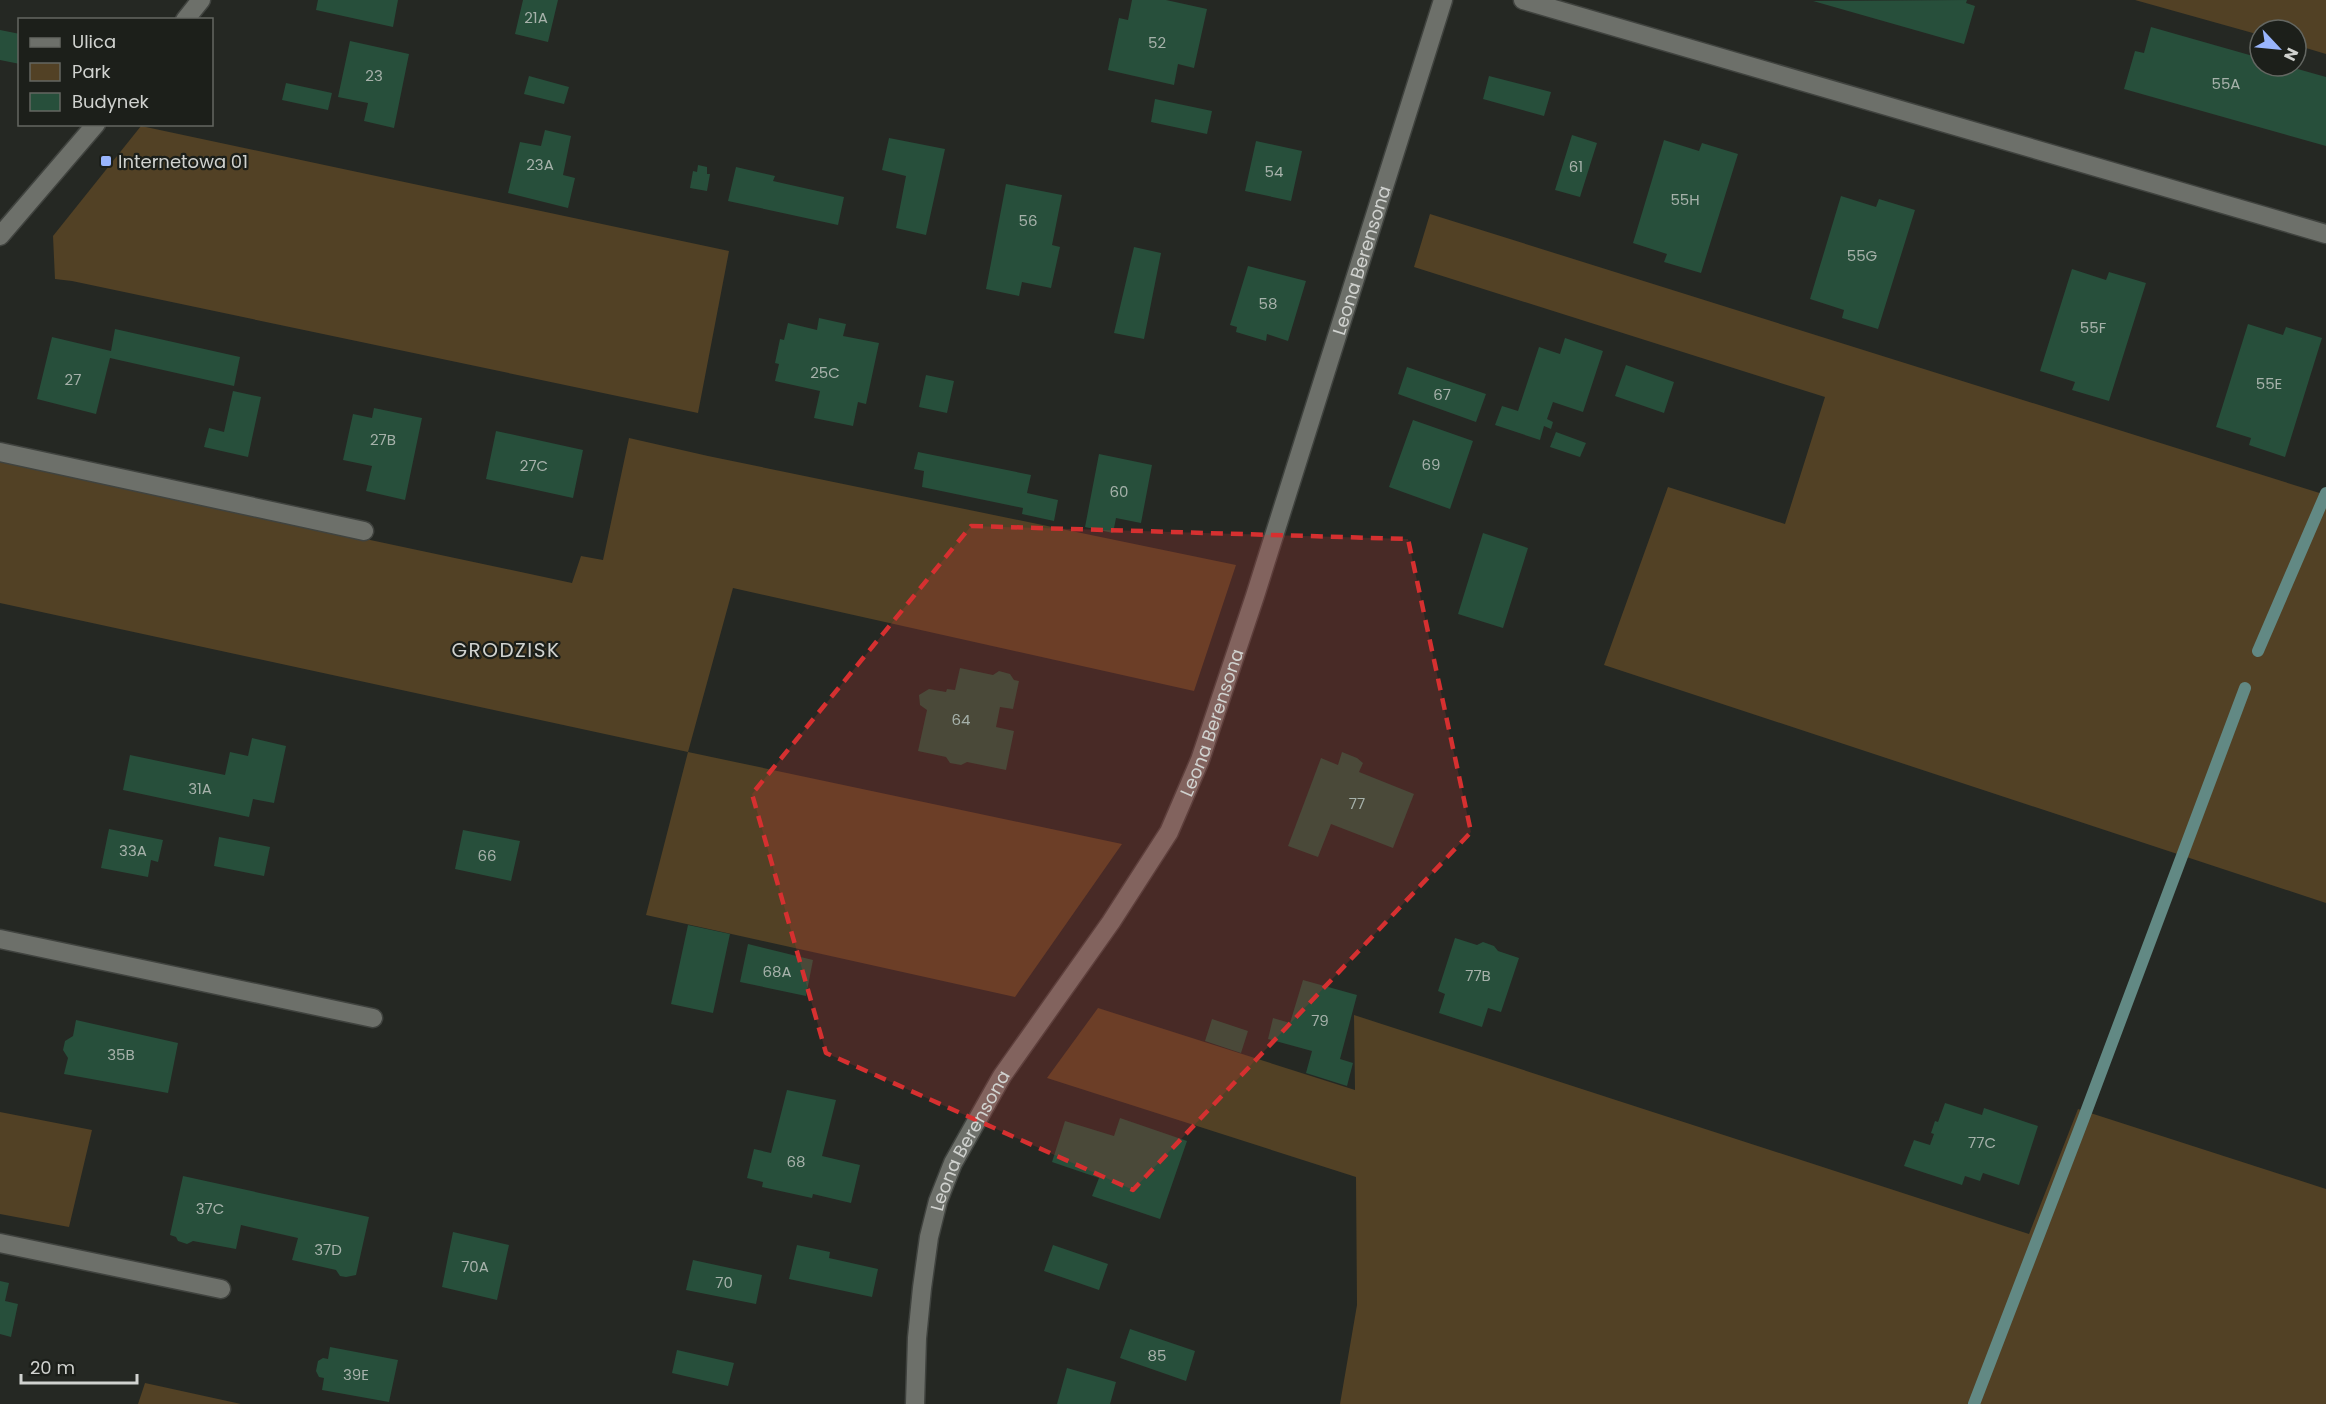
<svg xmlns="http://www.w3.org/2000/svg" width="2326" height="1404" font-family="Poppins,sans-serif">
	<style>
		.green { fill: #524125 }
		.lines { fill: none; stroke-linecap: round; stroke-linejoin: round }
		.stream { stroke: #628984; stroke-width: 12 }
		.building { fill: #274f3b }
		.minor-casing { stroke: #40433f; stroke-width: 21 }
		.minor { stroke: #6d706a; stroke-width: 18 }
		.marked { fill: #d63030; fill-opacity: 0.2; stroke: #d63030; stroke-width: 4.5; stroke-dasharray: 12 8; stroke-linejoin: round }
		.poi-dot { fill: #99b5fd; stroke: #1c1f1a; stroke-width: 2 }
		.labels { text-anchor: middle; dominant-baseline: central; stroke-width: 4.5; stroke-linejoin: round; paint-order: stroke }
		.number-label { font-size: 15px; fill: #a6b1aa }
		.poi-label { font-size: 18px; fill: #d0d2cf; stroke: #1c1f1a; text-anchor: start }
		.street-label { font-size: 18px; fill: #d0d2cf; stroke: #1c1f1a }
		.neighbourhood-label { font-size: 20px; letter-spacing: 1.5px; fill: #d0d2cf; stroke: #1c1f1a }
	</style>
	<rect width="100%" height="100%" fill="#252823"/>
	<path class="green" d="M2135,0h191v54l-30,-9v-15h-36v5z
		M141,126l588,125 -31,162 -626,-132 -17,-2 -2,-43z
		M1430,214l896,281v408l-722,-238 64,-178 117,37 40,-127 -411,-130z
		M629,438l79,18 528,109 -42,126 -461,-103 -45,164 434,92 -107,153 -369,-82 42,-163 -688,-149v-142l572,122 9,-27 22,4z
		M1098,1008l257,82 -1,-75 675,219 49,-125 248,80v215h-986l17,-99 -1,-128 -309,-99z
		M0,1112l92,18 -23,97 -69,-13z
		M145,1383l96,21h-103z"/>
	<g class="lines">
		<path class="stream" d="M2258,651l68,-158
			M1974,1404l109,-284 162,-432"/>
	</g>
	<path class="building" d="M318,0h80l-5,27 -77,-17z
		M523,0h35l-10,42 -33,-8z
		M1132,0h34l41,9 -13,59 -16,-4 -4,21 -66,-15 11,-52 9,2z
		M1967,0l-1,3 9,3 -11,38 -151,-43z
		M2151,27l109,31v8h27l39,11v69l-202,-57 11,-38 9,2z
		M0,30l20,4v30l-20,-4z
		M350,41l59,13 -15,74 -30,-7 4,-18 -30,-6z
		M529,76l40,11 -5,17 -40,-10z
		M1489,76l62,16 -7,24 -61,-17z
		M286,83l46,10 -4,17 -46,-10z
		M1155,99l57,12 -5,23 -56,-12z
		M545,130l26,6 -8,39 12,3 -7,30 -60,-15 12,-51 21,4z
		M1572,135l25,8 -17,54 -25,-7z
		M889,138l56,11 -19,86 -30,-7 10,-52 -24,-6z
		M1664,140l35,11 3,-8 36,11 -37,119 -37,-11 3,-8 -34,-11z
		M1256,141l46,10 -11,50 -46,-10z
		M698,165l9,2v7h3l-3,17 -17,-3 3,-17 4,1z
		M736,167l39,9 -2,5 71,16 -6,28 -110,-24z
		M1006,184l56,11 -10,50 8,2 -9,41 -29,-6 -3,14 -33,-7z
		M1841,196l35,11 3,-8 36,11 -37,119 -36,-11 2,-8 -34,-11z
		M1134,247l27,6 -17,86 -30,-6z
		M1248,266l58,15 -18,60 -21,-7 -1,7 -30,-9 1,-5 -7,-2z
		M2072,269l34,11 3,-8 37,11 -37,118 -37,-11 3,-8 -35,-11z
		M819,318l27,6 -3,12 36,7 -13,61 -8,-2 -5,24 -39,-8 6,-27 -45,-10 4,-17 -4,-1 5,-24 4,1 4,-17 29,7z
		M2248,324l35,11 3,-8 36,11 -37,119 -36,-12 2,-7 -35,-11z
		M115,329l125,28 -6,29 -124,-28 -14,56 -59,-15 15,-62 59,14z
		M1565,338l38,13 -20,61 -30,-10 -6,17 6,3 -2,7 -7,-3 -4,14 -45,-15 7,-19 16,5 21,-64 21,7z
		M1626,365l48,17 -10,31 -49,-17z
		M1407,367l79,27 -10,28 -78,-28z
		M926,375l28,6 -7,32 -28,-6z
		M233,391l28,6 -13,60 -44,-10 5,-19 15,4z
		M374,408l48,10 -17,82 -39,-9 6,-25 -29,-6 10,-46 19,4z
		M1413,420l60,21 -23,68 -61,-22z
		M496,431l87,19 -10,48 -87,-19z
		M1556,432l30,11 -6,14 -30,-10z
		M918,452l113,23 -4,18 31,7 -4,21 -32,-7 1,-6 -101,-21 2,-16 -10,-2z
		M1099,454l53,11 -11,58 -25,-5 -3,15 -28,-6z
		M1483,533l45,15 -25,80 -45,-14z
		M960,668l33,7 6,-4 11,3 4,6 5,1 -6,28 -13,-2 -4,20 18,4 -8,39 -39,-8 -6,3 -11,-2 -4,-6 -28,-6 9,-41 -7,-5 -1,-10 10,-6 17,3 1,-3 8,1z
		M252,738l34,8 -12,57 -21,-4 -4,18 -126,-27 7,-35 95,20 5,-23 18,4z
		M1342,752l15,6 6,5 -4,9 55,22 -21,54 -62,-24 -13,33 -30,-11 33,-88 17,7z
		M109,829l54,11 -5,22 -7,-2 -3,17 -47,-9z
		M463,830l57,11 -9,40 -56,-12z
		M219,837l51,10 -6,29 -50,-10z
		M688,925l42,9 -17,79 -42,-9z
		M1455,938l22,7 6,-3 11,4 4,5 21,7 -18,54 -13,-4 -6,19 -43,-14 6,-19 -7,-3z
		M748,944l65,16 -7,36 -66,-14z
		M1303,980l54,15 -17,64 13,4 -6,23 -41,-13 6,-22 -44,-12 5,-21 17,5z
		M1212,1019l36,12 -7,22 -36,-12z
		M76,1020l102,23 -10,50 -104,-19 4,-16 -5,-8 2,-9 8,-5z
		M787,1090l49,10 -14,56 38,9 -9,38 -38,-9 -1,4 -50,-11 1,-5 -16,-4 7,-29 17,4z
		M1945,1103l37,12 2,-7 54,18 -19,59 -36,-12 -3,8 -15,-5 -3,9 -58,-19 10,-26 16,5 4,-11 -3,-1 4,-12 3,1z
		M1120,1118l67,23 -27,78 -68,-23 7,-18 -47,-16 13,-41 49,15z
		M183,1176l186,41 -13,58 -10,2 -6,-1 -4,-6 -44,-10 6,-22 -57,-13 -5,24 -43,-8 -6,3 -9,-3 -2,-4 -6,-2z
		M453,1232l56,13 -12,55 -55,-13z
		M797,1245l33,7 -1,6 49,11 -6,28 -83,-18z
		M1053,1245l55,19 -9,26 -55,-19z
		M693,1260l69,15 -6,29 -70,-14z
		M0,1281l9,2 -4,18 13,3 -7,33 -11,-3z
		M1130,1329l65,22 -9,30 -66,-23z
		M330,1347l68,13 -9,42 -67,-12 2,-12 -5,-1 -3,-6 2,-10 5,-3 5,1z
		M677,1350l57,13 -6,23 -56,-13z
		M1067,1368l49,14 -6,22h-53z"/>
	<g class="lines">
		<defs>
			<g id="minor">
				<path d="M1523,0l803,234"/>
				<path d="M185,20l16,-20"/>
				<path d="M0,236l96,-112"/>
				<path d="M0,452l364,79"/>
				<path d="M0,939l373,79"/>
				<path d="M0,1243l221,46"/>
				<path id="s1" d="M915,1404l2,-66 5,-50 7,-51 9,-36 15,-38 49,-87 109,-154 58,-90 31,-72 55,-164 188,-596"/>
			</g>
		</defs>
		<use href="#minor" class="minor-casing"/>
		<use href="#minor" class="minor"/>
	</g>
	<path class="marked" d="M971,526l437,13 63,293 -338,358 -307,-137 -74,-259z"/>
	<rect class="poi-dot" x="100" y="155" width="12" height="12" rx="3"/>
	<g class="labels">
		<g class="number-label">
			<text x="536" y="17">21A</text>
			<text x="1157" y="42">52</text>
			<text x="374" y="75">23</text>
			<text x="2226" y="83">55A</text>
			<text x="540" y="164">23A</text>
			<text x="1576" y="166">61</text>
			<text x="1274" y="171">54</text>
			<text x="1685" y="199">55H</text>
			<text x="1028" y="220">56</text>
			<text x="1862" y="255">55G</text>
			<text x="1268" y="303">58</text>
			<text x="2093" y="327">55F</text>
			<text x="825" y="372">25C</text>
			<text x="73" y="379">27</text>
			<text x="2269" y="383">55E</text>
			<text x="1442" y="394">67</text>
			<text x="383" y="439">27B</text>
			<text x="1431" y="464">69</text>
			<text x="534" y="465">27C</text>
			<text x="1119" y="491">60</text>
			<text x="961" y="719">64</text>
			<text x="200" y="788">31A</text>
			<text x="1357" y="803">77</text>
			<text x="133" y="850">33A</text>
			<text x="487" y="855">66</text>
			<text x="777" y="971">68A</text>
			<text x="1478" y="975">77B</text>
			<text x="1320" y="1020">79</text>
			<text x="121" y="1054">35B</text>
			<text x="1982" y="1142">77C</text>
			<text x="796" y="1161">68</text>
			<text x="210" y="1208">37C</text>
			<text x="328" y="1249">37D</text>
			<text x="475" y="1266">70A</text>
			<text x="724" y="1282">70</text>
			<text x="1157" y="1355">85</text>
			<text x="356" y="1374">39E</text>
		</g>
		<g class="poi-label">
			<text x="118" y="161">Internetowa 01</text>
		</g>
		<g class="street-label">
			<text stroke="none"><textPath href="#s1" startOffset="1245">Leona Berensona</textPath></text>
			<text stroke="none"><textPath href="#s1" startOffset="759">Leona Berensona</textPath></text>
			<text stroke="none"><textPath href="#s1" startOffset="273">Leona Berensona</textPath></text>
		</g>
		<g class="neighbourhood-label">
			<text x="506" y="650">GRODZISK</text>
		</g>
	</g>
	<rect x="18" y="18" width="195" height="108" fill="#1c1f1a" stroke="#646762" stroke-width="1.5"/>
	<rect x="30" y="38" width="30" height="9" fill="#6d706a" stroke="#646762" stroke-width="1.5"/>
	<text x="72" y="48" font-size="18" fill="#d0d2cf">Ulica</text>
	<rect x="30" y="63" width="30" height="18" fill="#524125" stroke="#646762" stroke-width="1.5"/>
	<text x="72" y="78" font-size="18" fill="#d0d2cf">Park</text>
	<rect x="30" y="93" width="30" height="18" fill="#274f3b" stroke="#646762" stroke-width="1.5"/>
	<text x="72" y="108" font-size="18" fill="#d0d2cf">Budynek</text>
	<g transform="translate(2278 48) rotate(116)"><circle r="28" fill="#1c1f1a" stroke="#646762" stroke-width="1.5"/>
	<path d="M0-4.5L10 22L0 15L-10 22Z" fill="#99b5fd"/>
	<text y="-9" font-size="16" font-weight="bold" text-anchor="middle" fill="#d0d2cf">N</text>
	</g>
	<path d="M21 1374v9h116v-9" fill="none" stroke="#d0d2cf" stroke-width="3"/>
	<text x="30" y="1374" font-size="18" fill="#d0d2cf" stroke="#1c1f1a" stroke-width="4.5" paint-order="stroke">20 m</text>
</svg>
